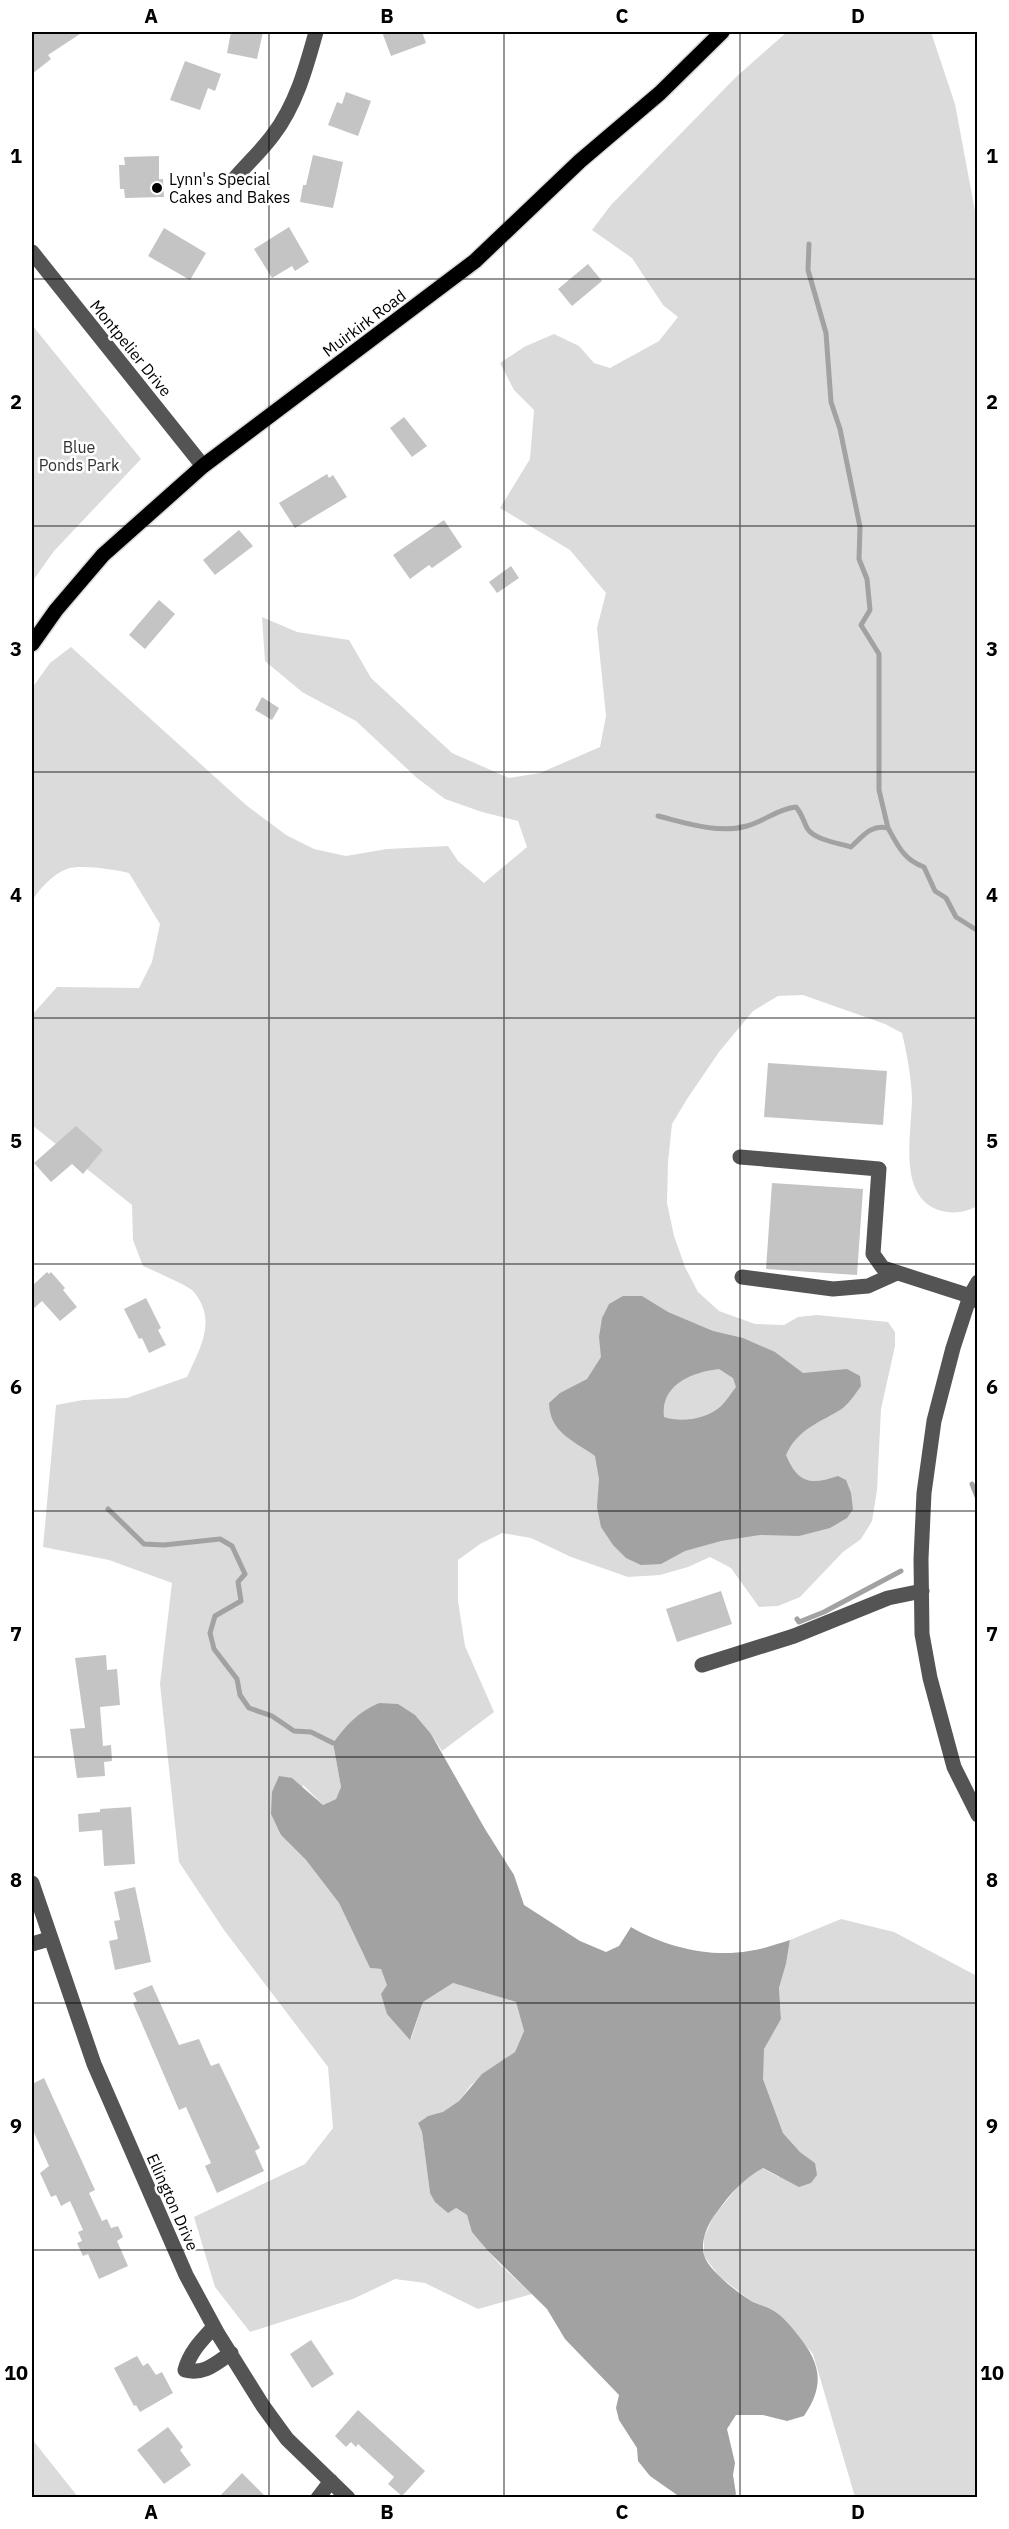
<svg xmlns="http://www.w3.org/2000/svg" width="1009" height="2529" font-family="'IBM Plex Sans',sans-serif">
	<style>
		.green { fill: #dbdbdb }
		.water { fill: #a2a2a2; fill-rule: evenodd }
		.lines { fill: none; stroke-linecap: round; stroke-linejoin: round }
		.stream { stroke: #a2a2a2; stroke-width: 5 }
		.building { fill: #c4c4c4 }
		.major-casing { stroke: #dbdbdb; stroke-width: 18 }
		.minor { stroke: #545454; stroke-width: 15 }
		.major { stroke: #000; stroke-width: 15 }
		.grid { fill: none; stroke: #000; stroke-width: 1.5; stroke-opacity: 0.55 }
		.poi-dot { fill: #000; stroke: #fff; stroke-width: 2 }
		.labels { text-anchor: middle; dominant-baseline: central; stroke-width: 5; stroke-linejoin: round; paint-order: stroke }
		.poi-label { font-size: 16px; fill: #000; stroke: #fff; text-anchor: start }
		.street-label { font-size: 16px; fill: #000; stroke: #fff }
		.park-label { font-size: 16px; fill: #323232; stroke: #fff }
		.neatline { fill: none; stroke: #000; stroke-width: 2 }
		.grid-label { font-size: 20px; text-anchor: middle; font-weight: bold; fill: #000 }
	</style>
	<rect width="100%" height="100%" fill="#fff"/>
	<path class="green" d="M787,32h144l24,72 23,123 -1,979c-10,6 -23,8 -35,5 -46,-12 -30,-78 -30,-114 -1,-21 -5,-43 -10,-64l-17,-9 -82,-29 -25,1 -25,15 -34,41 -32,47 -15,25 -4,38 -1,41 7,33 11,31 13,25 21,19 36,13 29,1 14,-8 19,-2 71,7 7,10v14l-14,63 -4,81 -5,31 -11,18 -18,13 -43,45 -22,9 -19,1 -28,-39 -21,-11 -22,10 -28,8 -32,2 -57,-20 -40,-19 -29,-5 -22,11 -22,16v41l7,45 29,66 -52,39 -11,-17 -52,-31c-21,9 -33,22 -46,40l8,44 -5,12 -13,6 -20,-20 -22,50 25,25 33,43 31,65 11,1 30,70 12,-37 30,-19 63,19 8,29 -9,21 -44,33 -12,16 -16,12 -15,3 -10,7 4,9 8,61 37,22c10,32 41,57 65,79l-54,15 -53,-26 -30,-4 -42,20 -103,33 -35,-45 -21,-70 111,-53 28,-36 -5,-61 -104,-137 -45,-68 -19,-178 12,-101 -63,-23 -66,-13 13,-142 27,-5 44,-2 60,-21c13,-29 31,-57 6,-86 -4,-5 -41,-21 -50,-25l-10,-26 -1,-35 -100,-80v-110l25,-28 82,1 13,-26 8,-38 -31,-51c-13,-3 -49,-9 -62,-4 -14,5 -28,20 -35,32v-213l18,-25 21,-16 175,158 40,30 28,14 32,7 41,-7 61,-3 10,15 26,22 43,-36 -9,-26 -36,-9 -37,-13 -28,-21 -61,-57 -54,-29 -37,-31 -3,-44 35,15 52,8 22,38 81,75 57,25 31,-5 60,-26 6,-31 -9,-88 9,-35 -36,-43 -70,-42 30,-49 4,-49 -20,-20 -14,-27 24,-16 30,-13 25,12 15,17 16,5 49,-27 19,-24 -15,-12 -31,-47 -40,-28 19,-25 125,-128z
		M32,325l109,134 -87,92 -22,31z
		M841,1919l53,13 83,44v521h-122l-42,-143 -37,-42 -25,-11 -32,-25 -15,-20v-18l9,-21 33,-40 16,-9 17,9 36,-14 -15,-11 -17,-19 -20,-54v-30l18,-30 -2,-31 7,-24 4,-24z
		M32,2439l46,58h-46z"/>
	<path class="water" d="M623,1296h19l26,16 45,19 30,7 32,14 28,21 44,-4 13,7 1,10c-5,7 -11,16 -18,22 -23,15 -45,20 -57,47 12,29 25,30 52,21l8,4 5,13 2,16 -6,9 -17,10 -31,8 -39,-1 -39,6 -36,10 -24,13 -20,1 -15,-7 -13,-13 -12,-18 -4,-20 2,-28 -4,-23c-22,-16 -45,-23 -46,-53l11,-10 27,-14 14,-22 -2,-20 3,-19 7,-14zM719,1369l14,9 3,9c-5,6 -10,15 -16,20 -14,12 -39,16 -56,10 -4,-32 28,-45 55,-48z
		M379,1703l19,1 17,11 16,19 54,95 29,46 10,30 56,36 26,11 13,-6 12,-19c34,20 79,31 118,24 14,-2 28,-7 41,-11l-4,24 -7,24 2,31 -17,30 -1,30 20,54 17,19 15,11 2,12 -6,8 -12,4 -36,-19c-20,11 -33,26 -46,44 -9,11 -17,29 -13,43 4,15 35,39 49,47 7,3 15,5 21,9 8,5 17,15 23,23 23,28 29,50 7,82l-17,5 -24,-6h-27l-9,14 8,34 -2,12 3,19 -3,3h-53l-30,-21 -12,-15 -1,-13 -18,-28 -3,-12 3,-13 -54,-56 -18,-30 -59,-58 -16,-19 -5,-17 -11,-7 -8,5 -13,-11 -5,-9 -8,-61 -4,-9 10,-7 15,-4 16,-11 23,-27 33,-22 9,-21 -8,-29 -63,-19 -30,19 -13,38 -23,-26 -6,-20 6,-9 -6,-16 -11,-1 -31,-65 -33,-43 -25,-25 -10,-21 1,-22 7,-16 13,2 31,27 13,-6 5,-12 -8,-44c13,-18 25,-31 46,-40z"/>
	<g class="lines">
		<path class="stream" d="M809,244l-1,26 18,63 5,69 9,27 20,98 -1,32 8,20 3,31 -9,15 18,29v136l9,38
			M658,816c28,7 60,18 89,10 18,-5 30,-17 49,-19 6,7 7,13 11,21 7,12 31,15 44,19 12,-11 20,-23 37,-19 10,18 16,32 36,39l11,24 11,7 10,19 22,14
			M972,1484l6,15
			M108,1509l36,35 20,1 56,-6 12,7 13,28 -7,8 3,19 -26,15 -5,17 4,16 23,30 3,16 9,13 23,8 22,15 17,1 22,11
			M797,1619l2,3 25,-10 77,-41"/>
	</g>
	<path class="building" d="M32,32h51l-35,23 3,4 -19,15z
		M231,32h32l-6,27 -30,-6z
		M382,32h40l4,11 -35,13z
		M185,61l36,13 -6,17 -7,-3 -8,22 -30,-10z
		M346,92l25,9 -13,35 -30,-11 9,-23 5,2z
		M313,155l30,7 -10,46 -33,-6 3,-17h3z
		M159,156v23h4l1,18 -39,1 -1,-9h-4l-1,-24h6l-1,-8z
		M289,227l20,35 -14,9 -3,-5 -20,12 -18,-29z
		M164,228l42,25 -16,27 -42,-24z
		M588,264l14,17 -30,25 -14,-17z
		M404,417l23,29 -15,11 -22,-29z
		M327,474l2,4 4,-3 14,22 -52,31 -16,-25z
		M444,520l18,27 -30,21 -3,-3 -19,14 -17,-24z
		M239,530l14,16 -38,29 -12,-15z
		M511,566l8,12 -22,15 -8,-11z
		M159,600l16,14 -30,35 -16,-14z
		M262,697l17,11 -7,12 -17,-10z
		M768,1063l119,8 -4,54 -119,-8z
		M76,1126l27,24 -20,24 -11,-10 -21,18 -17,-19z
		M772,1183l91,6 -6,86 -91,-6z
		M47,1272l2,2 2,-2 14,16 -2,2 14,17 -17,14 -18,-20 -10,9v-24z
		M146,1298l15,30 -3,2 8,15 -17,8 -7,-15 -3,1 -15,-30z
		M721,1591l11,33 -55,18 -11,-33z
		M106,1655l1,15 10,-1 3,36 -20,2 3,39 8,-1 1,16 -8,1 1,14 -28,2 -7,-49 15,-1 -10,-70z
		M131,1807l4,57 -31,2 -2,-36 -23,2 -1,-18 22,-2v-3z
		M135,1887l16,75 -36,8 -6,-29 9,-2 -4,-18 6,-1 -6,-28z
		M152,1985l27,60 20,-6 12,27 8,-3 41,85 -5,3 9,20 -47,22 -12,-27 6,-3 -25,-56 -7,3 -46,-107 4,-2 -4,-8z
		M44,2078l51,112 -6,3 13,28 5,-2 4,9 7,-2 5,11 -6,4 11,25 -29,13 -11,-25 -5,2 -6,-13 5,-2 -4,-9 5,-2 -13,-29 -9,5 -5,-11 -5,2 -11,-24 9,-7 -17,-38v-44z
		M311,2340l23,34 -22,14 -22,-34z
		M137,2356l6,10 5,-3 8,12 6,-3 11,21 -33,19 -4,-7 -2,1 -20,-38z
		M358,2410l67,61 -23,25 -14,-12 6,-7 -36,-33 -2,3 -5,-5 -5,5 -11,-11z
		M168,2427l15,20 -3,3 11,15 -27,19 -27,-34z
		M242,2473l25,25h-49z"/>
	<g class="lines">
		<defs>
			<path id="major" d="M32,644l24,-34 47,-55 100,-89 272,-205 105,-100 80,-68 62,-61"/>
		</defs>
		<use href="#major" class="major-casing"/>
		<path class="minor" d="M235,178c13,-15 27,-28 38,-43 23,-30 33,-67 43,-103
			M32,252l171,214
			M740,1157l139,12 -6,85 10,14 87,28 7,5
			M742,1277l91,12 35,-3 29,-13
			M978,1282l-8,14 -17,52 -19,73 -10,72 -3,66 1,75 8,44 24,89 24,48
			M702,1665l92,-29 94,-38 34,-7
			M32,1883l62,181 92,211 32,59 45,72 24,33 61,59
			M32,1944l17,-5
			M214,2327c-13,14 -24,25 -29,43 19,5 30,-6 46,-17
			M318,2498l13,-17"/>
		<use href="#major" class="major"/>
	</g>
	<path class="grid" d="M269,32v2466M504,32v2466M740,32v2466M32,279h946M32,526h946M32,772h946M32,1018h946M32,1264h946M32,1511h946M32,1757h946M32,2003h946M32,2250h946"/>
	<circle class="poi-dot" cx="157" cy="188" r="6"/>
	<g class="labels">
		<g class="poi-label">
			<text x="169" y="179">Lynn's Special<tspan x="169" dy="18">Cakes and Bakes</tspan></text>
		</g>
		<g class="street-label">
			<text transform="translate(364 323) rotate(-37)">Muirkirk Road</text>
			<text transform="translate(131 348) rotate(51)">Montpelier Drive</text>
			<text transform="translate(173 2202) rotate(66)">Ellington Drive</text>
		</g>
		<g class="park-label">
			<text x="79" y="447">Blue<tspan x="79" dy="18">Ponds Park</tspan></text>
		</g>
	</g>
	<rect width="1009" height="2529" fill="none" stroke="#ffffff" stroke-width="66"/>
	<rect x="33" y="33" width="943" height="2463" class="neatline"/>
	<g class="grid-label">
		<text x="151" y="23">A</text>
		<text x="387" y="23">B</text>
		<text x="622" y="23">C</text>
		<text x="858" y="23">D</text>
		<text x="16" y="163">1</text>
		<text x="992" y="163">1</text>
		<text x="16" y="409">2</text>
		<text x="992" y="409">2</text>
		<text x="16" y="656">3</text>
		<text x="992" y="656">3</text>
		<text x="16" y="902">4</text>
		<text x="992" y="902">4</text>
		<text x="16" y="1148">5</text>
		<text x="992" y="1148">5</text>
		<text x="16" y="1394">6</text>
		<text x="992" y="1394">6</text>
		<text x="16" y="1641">7</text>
		<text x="992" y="1641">7</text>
		<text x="16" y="1887">8</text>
		<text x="992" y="1887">8</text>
		<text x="16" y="2133">9</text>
		<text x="992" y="2133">9</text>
		<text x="16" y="2380">10</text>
		<text x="992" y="2380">10</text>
		<text x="151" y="2519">A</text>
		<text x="387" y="2519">B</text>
		<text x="622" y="2519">C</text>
		<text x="858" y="2519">D</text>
	</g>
</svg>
